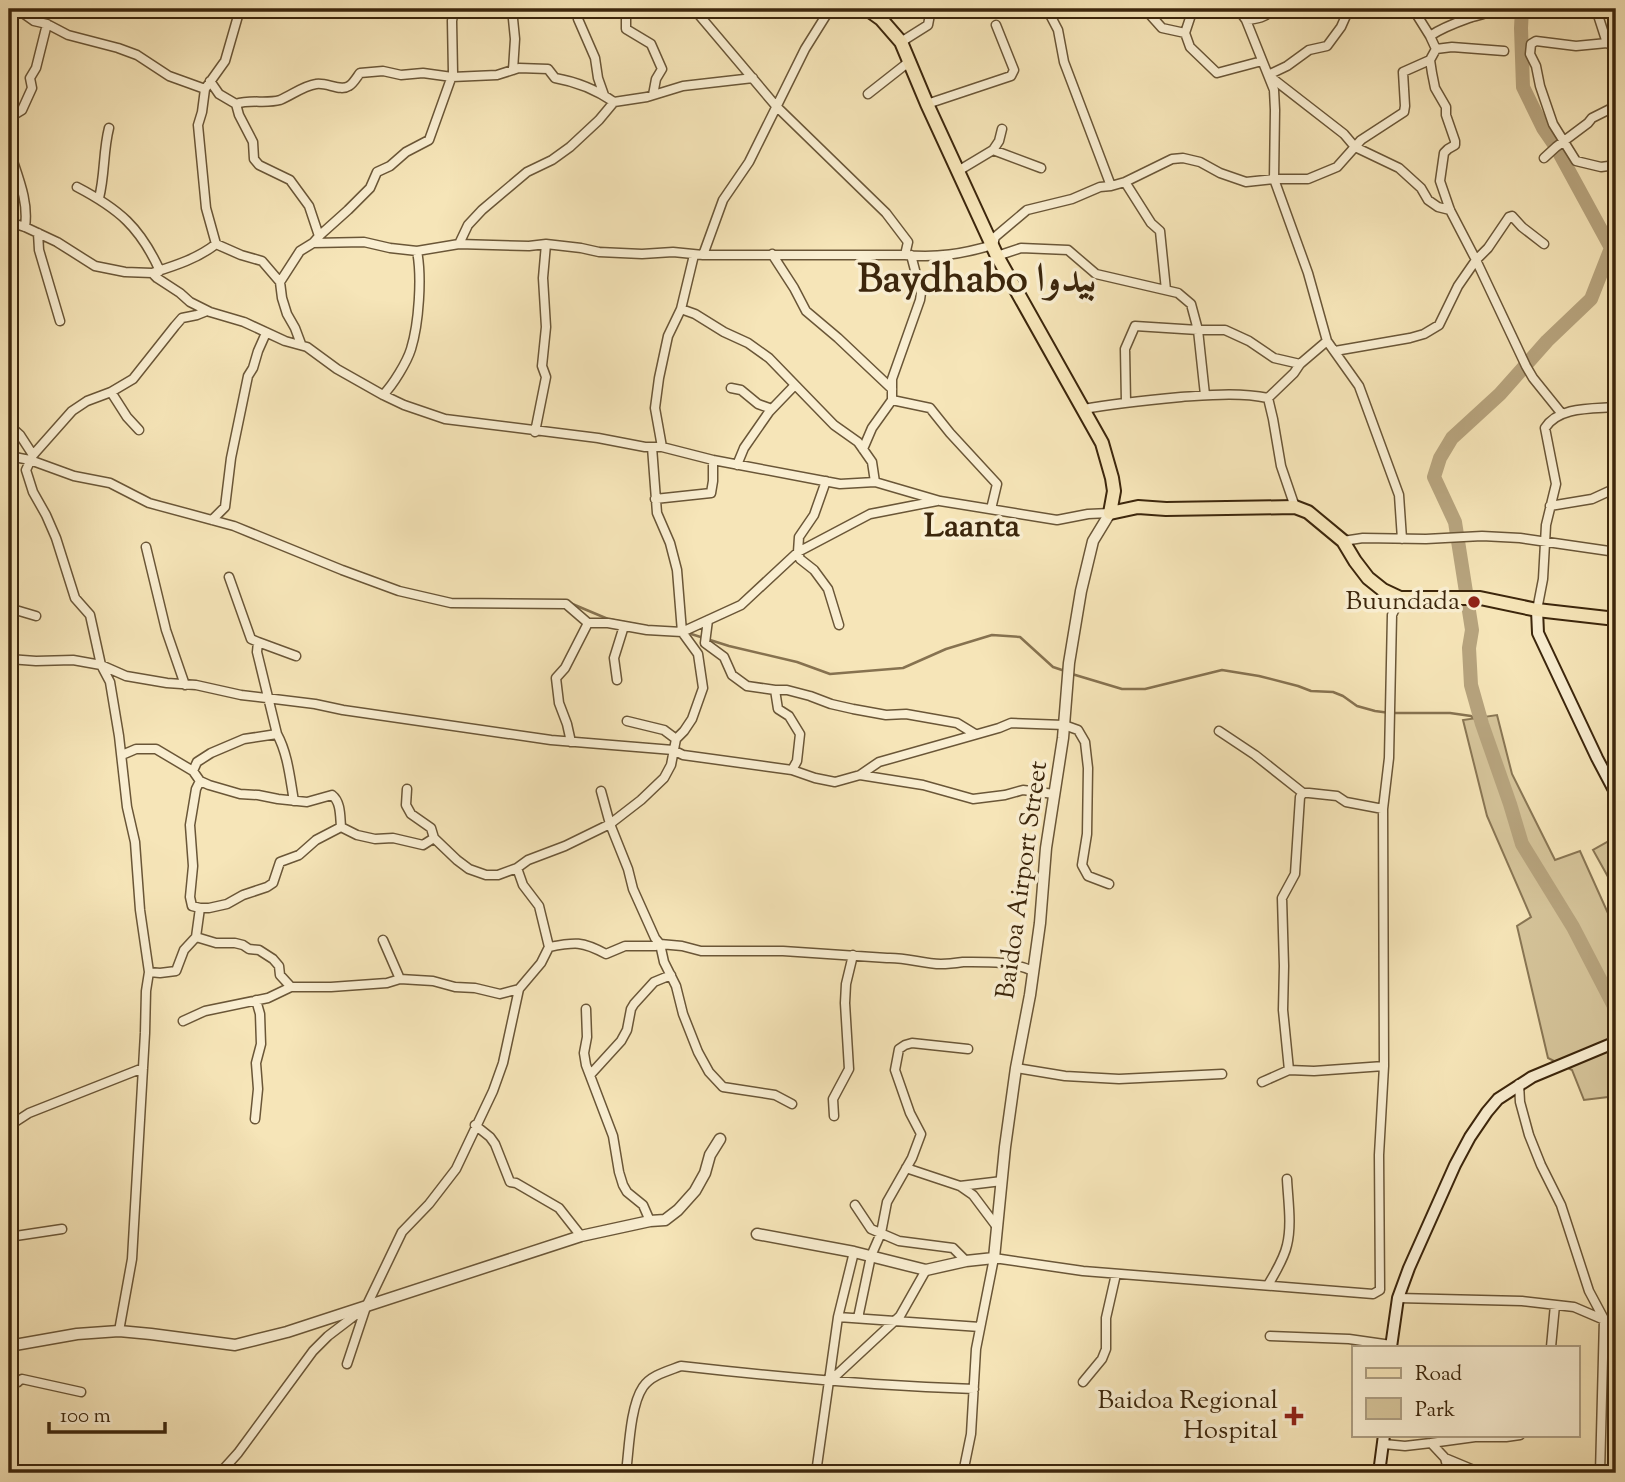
<svg xmlns="http://www.w3.org/2000/svg" width="1625" height="1482" font-family="'Sorts Mill Goudy',Amiri,serif">
	<style>
		.green { fill: #d6c59b; stroke: #897654; stroke-width: 2 }
		.lines { fill: none; stroke-linecap: round; stroke-linejoin: round }
		.stream { stroke: #867250; stroke-width: 2.5 }
		.river { stroke: #b7a47e; stroke-width: 14 }
		.minor-casing { stroke: #6a5637; stroke-width: 11 }
		.tertiary-casing { stroke: #6a5637; stroke-width: 13 }
		.secondary-casing { stroke: #3c260c; stroke-width: 14 }
		.primary-casing { stroke: #3c260c; stroke-width: 16 }
		.minor { stroke: #f9eed1; stroke-width: 8 }
		.tertiary { stroke: #f9eed1; stroke-width: 10 }
		.secondary { stroke: #f9eed1; stroke-width: 10 }
		.primary { stroke: #f6e5b8; stroke-width: 12 }
		.poi-dot { fill: #8f2418; stroke: #f9eed1; stroke-width: 2.5 }
		.labels { text-anchor: middle; dominant-baseline: central; stroke-width: 7; stroke-linejoin: round; paint-order: stroke }
		.poi-label { font-size: 26px; fill: #3c260c; stroke: #f9eed1; text-anchor: end }
		.street-label { font-size: 26px; fill: #3c260c; stroke: #f9eed1 }
		.district-label { font-size: 33px; font-weight: bold; fill: #3c260c; stroke: #f9eed1 }
		.town-label { font-size: 40px; font-weight: bold; fill: #3c260c; stroke: #f9eed1 }
	</style>
	<rect width="100%" height="100%" fill="#f6e5b8"/>
	<filter id="stains"><feTurbulence type="fractalNoise" baseFrequency=".00286" numOctaves="4"/><feColorMatrix values="0 0 0 0 .2 0 0 0 0 .09 0 0 0 0 .02 0 0 0 .5 -.17"/></filter>
	<radialGradient id="worn" r=".72"><stop offset=".6" stop-color="#630" stop-opacity="0"/><stop offset="1" stop-color="#630" stop-opacity=".3"/></radialGradient>
	<path class="green" d="M1497,715l15,59 43,86 25,-9 36,80v165l-32,4 -12,-30 -24,-12 -31,-132 14,-9 -44,-101 -24,-96z
		M1616,837v44l-4,3 -19,-34z"/>
	<g class="lines">
		<path class="stream" d="M9,451l14,4
			M251,529l19,8
			M570,603l38,16 32,6
			M688,633l41,13 68,16 33,12 73,-6 43,-19 46,-14 28,2 33,30 12,4
			M1072,674l50,15h23l77,-19 37,6 39,10 13,5 22,1 10,4 14,10 18,5 15,2h60l21,3 11,8"/>
		<path class="river" d="M1522,9l-1,19 2,59 20,41 13,19 55,101 -20,51 -44,42 -47,53 -48,44 -12,20 -6,19 21,45 17,108 -3,18 2,37 11,39 28,80 12,40 51,83 43,83"/>
		<defs>
			<path id="minor" d="M17,9l17,12 13,3 21,11 50,13 19,7 32,21 36,13
				M512,9l3,30 -2,31
				M576,9l2,10 17,39 3,20 6,17
				M626,9v20l25,15 11,25 -6,10 -3,16
				M694,9l82,97 110,107 22,29 -3,13
				M1145,9l17,19 23,5 5,14 27,26 45,-12
				M1238,9l8,11 28,70 1,20 -1,69 34,94 19,68 32,45 40,109 3,44
				M1349,9l-8,18 -14,19 -18,4 -22,16 -19,9 76,59 11,13 44,21 22,20 7,12 10,7 12,3
				M1406,9l9,3 15,24c13,-9 28,-14 42,-19 8,-2 15,-3 22,-8
				M1596,9l11,34 9,5
				M1049,12l33,-1 9,-2
				M1246,20c9,-1 21,-2 26,-11
				M1185,33l8,-24
				M1430,36l6,13 -6,11 2,13 3,15 11,19v8l9,26v4l-7,4 -4,4 -4,28 10,29 26,50 50,106 7,12 29,36
				M901,42l27,-17 3,-16
				M1607,43l-31,3 -40,-5 -5,3 -1,10 6,12 4,20 13,38 23,37 25,6 15,-2
				M1436,49l16,-2 52,4
				M210,81l9,13 17,10c14,-5 30,0 44,-4 12,-5 23,-14 36,-16 11,-2 24,8 33,2 4,-2 8,-9 11,-13l23,-2 18,4 22,-2 29,4 45,-2 22,-7 29,1 7,9c23,4 40,11 59,24
				M868,94l42,-33
				M236,104l3,11 14,27 1,17 5,6 31,15 19,26 10,30
				M927,104l84,-28 3,-6 -18,-45
				M9,113l3,3 10,-6 10,-22 -2,-10 6,-10 11,-44
				M9,128l3,-12
				M9,149c8,26 20,51 16,78
				M993,150l6,-9 3,-12
				M1544,158l12,-11 32,-24 4,-5 24,-12
				M958,171l35,-21 48,18
				M1125,182l47,-23 11,-1 17,4 20,11 26,9 28,-3h34l29,-12 24,-27 43,-28 1,-6 -2,-34 27,-12
				M1111,186l14,-4 26,41 9,8 6,59
				M77,187c42,22 63,40 83,84
				M99,198c6,-23 4,-47 10,-70
				M9,222l16,5 32,15 38,24 30,6 27,1 5,5 23,15 10,9 20,10 34,10 41,19 22,6 30,22 46,26 21,10 41,14 153,19 47,9h17l51,13 127,24 35,-2 65,19 117,19 31,-6 22,-1
				M38,233l1,17 21,71
				M313,243l51,-1 26,6 27,3 42,-7 70,2 17,-2 35,4 18,4 43,2 31,-2 30,3h202c32,3 57,-1 88,-10l2,-8 32,-27 45,-11 28,-12 11,-1 -47,-124 -6,-32 -11,-21
				M216,244l-10,-36 -8,-83 4,-13 3,-23 20,-28 15,-52
				M459,244l9,-19 14,-15 45,-38 25,-12 18,-13 29,-27 15,-18 33,-5 36,-11 70,-8
				M772,254l22,34 12,23 32,27 54,51
				M703,255l20,-55 26,-38 56,-113 25,-40
				M997,256l24,-8 47,2 28,24 82,19 13,11 7,26h27l24,11 25,17 26,6
				M152,273c22,-7 45,-14 64,-29l25,11 21,6 18,21
				M681,309l14,5 29,18 24,11 21,15 65,67 24,17 14,20 3,20
				M301,344l-6,-16 -8,-14 -5,-16 -2,-16 20,-31 13,-8 6,-7 29,-26 22,-22 7,-16 13,-6 16,-14 23,-12 24,-67 -1,-52 2,-12
				M1335,351l75,-13 14,-4 15,-9 19,-39 18,-26 12,-12 21,-31 3,-1 10,11 22,17
				M731,388l10,2 17,14 14,5
				M111,392l16,25 12,13
				M383,395c10,-10 24,-33 28,-46 8,-26 11,-72 6,-98
				M1268,398l5,21 8,47 14,41
				M1268,398l26,-25 6,-9 27,-23
				M892,400l38,8 20,25 47,51 -6,25
				M1126,402l-1,-53 10,-23 63,4 7,65
				M1084,409c32,-6 64,-9 97,-12 29,-2 58,-5 87,1
				M9,425l11,10 13,20
				M535,432l11,-55 -4,-11 4,-39 -3,-49 3,-34
				M662,447l-7,-39 4,-30 9,-42 13,-27 13,-54
				M863,449l9,-21 20,-28v-21l28,-79 1,-7 -10,-38
				M9,456l21,4 44,16 36,7 39,20 85,23 108,44 57,21 52,12 115,1 22,19h20l39,7 35,2 59,-27 57,-53 72,-38 67,-13
				M737,465l7,-17 25,-36 25,-26
				M826,481l-12,34 -15,22 -1,15 2,7 14,11 14,19 11,36
				M655,499l56,-6 2,-12v-21
				M1550,506l42,-7 24,-11
				M212,520l13,-13 6,-49 17,-82 5,-8 5,-17 8,-18
				M1343,541l20,-3 63,1 56,-3 38,2 96,14
				M146,547l20,83 19,55
				M229,577l22,62 7,3 -1,10 20,82c11,20 13,45 17,67
				M9,608l27,8
				M1537,610l6,-31 3,-54 10,-41 -11,-56c14,-22 48,-19 71,-21
				M708,620l-3,23 19,14 8,18 15,11 28,4h12l23,6 21,8 22,5 33,6 20,-1 51,9 18,11
				M258,642l38,14
				M9,659l27,2 37,-1 28,5 25,11 41,7 29,2 45,10 74,9 28,6 208,30 122,10 10,5 109,15 23,8 20,4 25,-7 63,10 50,14 32,-4 18,-5 31,4
				M617,680l-3,-22 10,-32
				M775,690l3,19 11,7 11,18 -3,27 -5,9
				M627,721l37,9 12,9
				M1219,731l36,24 48,38h6l28,3 9,6 37,7
				M571,742l-4,-18 -8,-21 -3,-25 9,-10 23,-45
				M122,755l14,-6h20l37,22 7,10 9,4 31,9 18,1 20,4 29,3 25,-7c9,7 8,21 9,32l16,8 18,4 18,-1 30,7 11,-7
				M193,771l4,-9 14,-9 33,-14 33,-5
				M860,775l19,-13 120,-34 12,-5 53,2 14,5 7,12 3,26 -1,66 -5,31 6,11 21,8
				M200,781l-4,8 -6,36 3,41 -3,31 2,9 8,2
				M407,789l-1,16 5,9 20,14 3,10 23,22 12,9 17,6h12l19,-7
				M601,791l9,33 18,45 5,20 22,49 5,6 4,18 12,24 7,28 15,38 11,20 14,15 52,8 17,9
				M196,937l20,6h19l8,2 6,4 10,1 14,9 6,7 1,9 11,12
				M383,940l17,39
				M549,947c26,-5 33,-6 57,7l19,-8h31l4,-2 22,2 19,5h82l104,7c19,-1 36,6 54,6 8,0 15,-1 22,-2 24,0 48,-1 70,9
				M149,972l-9,-62 -5,-68 -8,-35 -8,-71 -9,-54 -9,-17 -11,-50 -15,-17 -19,-60 -10,-23 -13,-23 -7,-22 7,-15 39,-44 15,-10 24,-9 22,-13 42,-53 7,-8 15,-3 10,-4
				M586,1009l1,28 -3,16 2,12 27,71 6,36 4,13 4,7 16,13 7,16
				M183,1021l22,-10 63,-13 23,-11h40l56,-4 13,-4 33,2 22,6 20,1 25,6 19,-5
				M1016,1068l49,8 54,3 103,-5
				M1289,1070l25,1 70,-5
				M590,1075l31,-34 6,-11 4,-21 3,-5 20,-22 17,-7
				M1262,1082l27,-12 -6,-60 1,-44 -2,-68 13,-24 5,-77 3,-4
				M1519,1084l1,18 9,33 12,30 20,40 28,86 15,28 -4,154
				M834,1116l-1,-17 16,-30 -4,-66 1,-19 7,-29
				M255,1119l3,-30 -2,-26 5,-19 -1,-30 -4,-14
				M475,1125l15,12 5,7 15,38 6,1 43,25 22,28
				M9,1126l20,-13 114,-45
				M906,1168l54,18 13,9 24,32
				M960,1186l42,-5
				M855,1205l16,24 28,12 54,7 13,13
				M9,1237l53,-8
				M1268,1285c7,-12 16,-26 19,-40 5,-20 1,-45 0,-66
				M1398,1298l124,3 52,6 42,18
				M838,1317l142,10
				M858,1318l13,-62 10,-23 6,-31 25,-44 9,-24 -11,-21 -15,-43 4,-21 6,-4 7,-2 56,6
				M119,1331l13,-72 13,-226 1,-42 3,-19 11,1 16,-2 8,-21 12,-13 4,-29h9l18,-4 16,-9 24,-8 6,-4 7,-21 19,-7 17,-15 25,-13
				M1270,1336l79,3 42,6
				M1551,1347l4,-42
				M347,1364l19,-57 36,-75 27,-28 27,-35 37,-78 10,-28 16,-74 22,-26 8,-16 -10,-41 -16,-21 -6,-17 11,-8 37,-14 45,-22 31,-24 23,-22 7,-13 5,-26 8,-8 8,-12 11,-31 -5,-34 -16,-22 -5,-62 -7,-27 -13,-30 -5,-66
				M9,1373l9,9
				M829,1382l71,-66 26,-46
				M1083,1382l19,-23 4,-10v-31l10,-44
				M9,1389l2,-3 11,-7 59,13
				M1431,1443l44,-6h31l14,-2
				M1384,1444l21,2 26,-3 14,15 4,15
				M1445,1458l36,15
				M220,1473l18,-20 75,-102 15,-15 38,-29
				M626,1473c3,-23 4,-67 17,-86 8,-12 25,-16 38,-21 97,11 194,20 293,23
				M816,1473l22,-156 16,-65
				M963,1473l8,-39 5,-85 18,-91 89,13 290,23 7,-4 -1,-135 5,-89 -1,-257 6,-51 3,-143 8,-17"/>
			<path id="tertiary" d="M757,1234l97,18 72,18 40,-9 28,-3 11,-111 11,-79 14,-73 10,-72 6,-75 17,-110 6,-75 12,-72 12,-50 17,-28
				M9,1346l68,-12 42,-3 32,3 84,11 52,-13 294,-96 69,-15 15,-1 13,-10 17,-19 10,-18 5,-18 10,-16"/>
			<path id="secondary" d="M1537,610l1,23 59,125 19,36
				M1391,1347l7,-49 11,-30 46,-103 15,-28 17,-25 11,-13 34,-22 84,-35
				M1379,1473l5,-38"/>
			<path id="primary" d="M867,9l14,10 20,23 26,62 70,152 105,187 10,35 2,13 -4,22 28,-6 28,2 129,-2 13,5 35,29 12,20 13,17 15,12 17,8h80l57,12 79,9"/>
		</defs>
		<use href="#minor" class="minor-casing"/>
		<use href="#tertiary" class="tertiary-casing"/>
		<use href="#secondary" class="secondary-casing"/>
		<use href="#primary" class="primary-casing"/>
		<use href="#minor" class="minor"/>
		<use href="#tertiary" class="tertiary"/>
		<use href="#secondary" class="secondary"/>
		<use href="#primary" class="primary"/>
	</g>
	<g class="poi-dot">
		<circle cx="1474" cy="602" r="7"/>
		<path d="M1290.5 1405.5h7v7h7v7h-7v7h-7v-7h-7v-7h7z"/>
	</g>
	<g class="labels">
		<g class="poi-label">
			<text x="1460" y="602">Buundada</text>
			<text x="1278" y="1401">Baidoa Regional<tspan x="1278" dy="30">Hospital</tspan></text>
		</g>
		<g class="street-label">
			<text transform="translate(1023 880) rotate(-82)">Baidoa Airport Street</text>
		</g>
		<g class="district-label">
			<text x="972" y="528">Laanta</text>
		</g>
		<g class="town-label">
			<text x="977" y="281">Baydhabo بيدوا</text>
		</g>
	</g>
	<rect width="1625" height="1482" fill="none" stroke="#f6e5b8" stroke-width="35"/>
	<rect x="10" y="10" width="1604" height="1461" fill="none" stroke="#3c260c" stroke-width="3.5"/>
	<rect x="18" y="18" width="1590" height="1447" fill="none" stroke="#3c260c" stroke-width="2"/>
	<rect x="1352" y="1346" width="228" height="91" fill="#f9eed1" stroke="#ad9e82" stroke-width="2"/>
	<rect x="1366" y="1368" width="35" height="10" fill="#f6e5b8" stroke="#ad9e82" stroke-width="2"/>
	<text x="1415" y="1380" font-size="21" fill="#3c260c">Road</text>
	<rect x="1366" y="1398" width="35" height="21" fill="#d6c59b" stroke="#ad9e82" stroke-width="2"/>
	<text x="1415" y="1416" font-size="21" fill="#3c260c">Park</text>
	<path d="M49 1422v10h116v-10" fill="none" stroke="#3c260c" stroke-width="3.5"/>
	<text x="60" y="1422" font-size="21" fill="#3c260c" stroke="#f9eed1" stroke-width="5" paint-order="stroke">100 m</text>
	<rect width="100%" height="100%" filter="url(#stains)"/>
	<rect width="100%" height="100%" fill="url(#worn)"/>
</svg>
